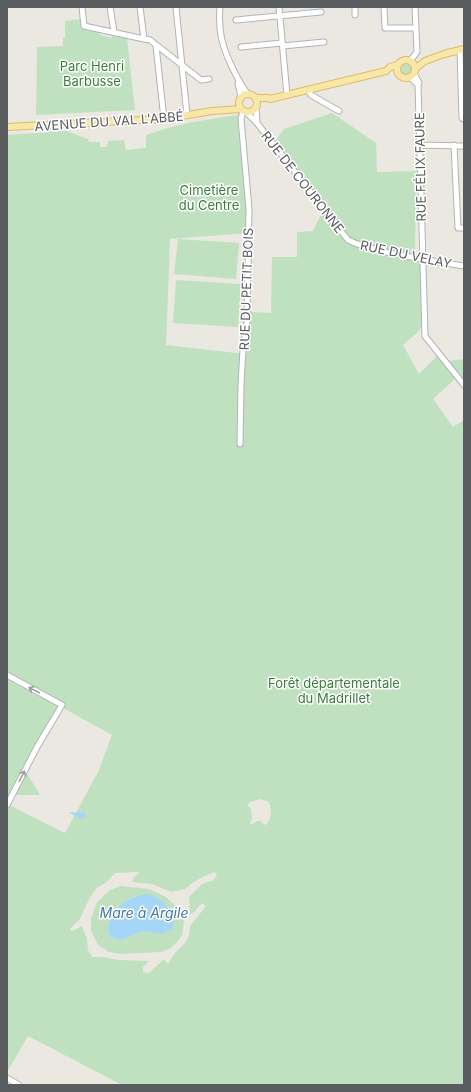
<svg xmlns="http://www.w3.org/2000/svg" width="471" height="1092" font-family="Inter,sans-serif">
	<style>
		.green { fill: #c0e1bf; fill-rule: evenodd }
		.water { fill: #a5d6f7 }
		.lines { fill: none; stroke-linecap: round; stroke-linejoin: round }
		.minor-casing { stroke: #b1b4b7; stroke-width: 7 }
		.major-casing { stroke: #e3ba61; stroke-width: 8 }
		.minor { stroke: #fff; stroke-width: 5 }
		.major { stroke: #f7e8aa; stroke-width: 6 }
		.oneway { stroke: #9b9ea0 }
		.labels { text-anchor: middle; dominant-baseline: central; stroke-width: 3; stroke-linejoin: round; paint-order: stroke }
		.park-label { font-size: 13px; fill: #3b7d3c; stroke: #fff }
		.street-label { font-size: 13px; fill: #595d60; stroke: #fff }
		.water-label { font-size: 14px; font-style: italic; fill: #4578a6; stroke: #fff }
	</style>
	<rect width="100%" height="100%" fill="#ebe8e1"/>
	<path class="green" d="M81,19l1,9 17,4 1,3 11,3 2,-3 14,3 8,72 -99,5 1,-68 26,-1v-8h2v-17z
		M399 69a7 7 0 1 1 14 0a7 7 0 1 1-14 0Z
		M332,113l44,30 1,29 39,-1 -1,90 7,2v63l-4,6 -15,13 16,29 18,-18 19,22 -23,21 20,28 11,-7v665h-342l-94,-49 -19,33 -2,-1v-933l59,-4 22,8 1,3h11v5h7l1,-6 16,-1 2,10 20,-2v-13c30,-11 61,-16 93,-20l1,1 8,93v24l-78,6 -4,106 70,8h11l3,-41 21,1 1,-56h25v-25l16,-1 12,-25 -49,-66 8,-11zM63,708l49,27 -14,37 -33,61 -54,-27 4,-11h25l-14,-23 18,-33zM260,799l9,3c2,8 3,15 -2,22l-3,1 -3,-4h-4l-4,3h-3l2,-6 -1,-9 -4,-4 3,-3zM140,872l-6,5 -2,5 20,2 17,7 2,1 14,-3 7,-6 9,-5 13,-6 3,2 -3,6 -12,4 -13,13 1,17 4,-2 8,-9 4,3 -16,20 -1,9 -3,7 -13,13 -5,9 -4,-5 -15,14 -6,-1v-5l6,-6 -29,-1 -18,-3h-10l-4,-7 -1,-11 -5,-13 -10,5 -2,-2 10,-10 10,-22 7,-9 10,-6 8,-9z
		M178,239l61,4 -3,36 -62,-5z
		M176,280l65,4 -3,43 -65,-4z
		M464,359v23l-17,-21z
		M121,886l28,3 17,8 11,10 6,9 1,5 -2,15 -11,12 -9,4 -43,2 -10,-2 -11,-7 -7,-14v-12l6,-17 13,-12zM154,896l8,5 7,7 -15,25c-5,-2 -10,-4 -15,-2 -8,3 -15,9 -24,7l2,-30 17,-11z"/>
	<path class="water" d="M69,812c6,1 11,-1 17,2v3c-7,4 -11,-1 -17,-5z
		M144,894c3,1 6,1 9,2 14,5 22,19 20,33 -7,3 -11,6 -18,4 -3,0 -6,-2 -9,-2 -10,-1 -19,10 -29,8 -16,-4 -7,-22 0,-30 7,-8 17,-12 27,-15z"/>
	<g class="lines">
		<defs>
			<path id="minor" d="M82,7l2,19 60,13
				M110,7l4,25
				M140,7l4,32 6,1 51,40 8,-1
				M176,7l11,108
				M220,7c-2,24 2,39 12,60 5,10 9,19 16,27
				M279,7l8,88
				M355,7v8
				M384,7l1,21h31
				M236,20l85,-8
				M156,46l8,73
				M283,46l41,-4
				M241,47l41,-4
				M460,50l2,68 2,1
				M410,61l7,-9 -2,-45
				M414,74l5,9 -1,2 7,251 39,49
				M410,77l7,7
				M238,83l3,14
				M308,90l3,5 28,16
				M256,108l1,15
				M247,113l10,10 91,117c14,7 28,10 42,13 25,5 49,9 74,13
				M419,145l45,1
				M454,145l4,83h6
				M240,444l1,-60 2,-34 4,-28 2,-113 -8,-90 2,-8
				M7,675l55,30 -25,42 -30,58
				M7,1078l12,7"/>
			<path id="major" d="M397 69a9 9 0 1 1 18 0a9 9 0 1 1-18 0Z
				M415,69l10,-8 19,-7 20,-5
				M239 103a9 9 0 1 1 18 0a9 9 0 1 1-18 0Z
				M256,98h12l2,1 116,-28 4,-4 7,-2
				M7,127l157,-8 48,-8 29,-2"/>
		</defs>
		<use href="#minor" class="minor-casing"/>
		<use href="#major" class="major-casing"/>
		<use href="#minor" class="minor"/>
		<use href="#major" class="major"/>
	</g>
	<defs><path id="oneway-shaft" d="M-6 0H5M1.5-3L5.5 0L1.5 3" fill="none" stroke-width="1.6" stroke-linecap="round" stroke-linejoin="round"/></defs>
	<g class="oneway">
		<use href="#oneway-shaft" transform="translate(34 690) rotate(-152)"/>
		<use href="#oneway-shaft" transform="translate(22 776) rotate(-62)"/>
	</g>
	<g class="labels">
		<g class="park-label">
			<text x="92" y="66">Parc Henri<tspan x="92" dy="15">Barbusse</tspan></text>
			<text x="209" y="190">Cimetière<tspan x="209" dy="15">du Centre</tspan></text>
			<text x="334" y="683">Forêt départementale<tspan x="334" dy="15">du Madrillet</tspan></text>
		</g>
		<g class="street-label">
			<text transform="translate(109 121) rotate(-4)">AVENUE DU VAL L'ABBÉ</text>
			<text transform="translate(420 167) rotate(-91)">RUE FÉLIX FAURE</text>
			<text transform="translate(303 182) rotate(52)">RUE DE COURONNE</text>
			<text transform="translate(406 254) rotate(12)">RUE DU VELAY</text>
			<text transform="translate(246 289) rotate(-88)">RUE DU PETIT BOIS</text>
		</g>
		<g class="water-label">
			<text x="144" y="912">Mare à Argile</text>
		</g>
	</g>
	<rect width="471" height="1092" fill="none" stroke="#595d60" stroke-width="16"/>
</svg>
